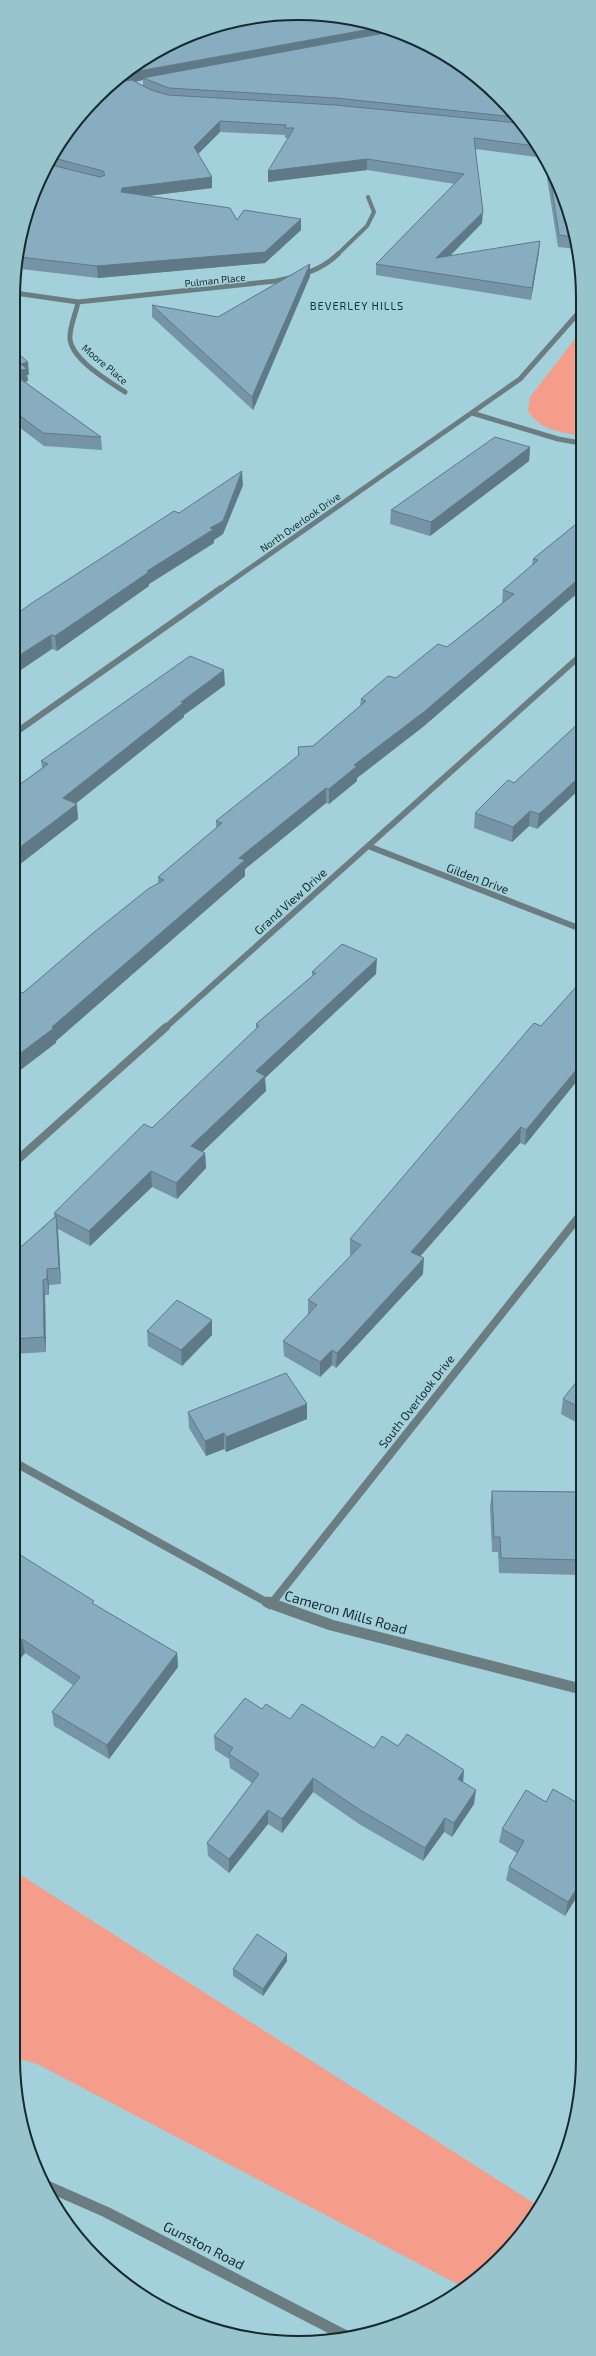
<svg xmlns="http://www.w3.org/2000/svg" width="596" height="2356" font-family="'Exo 2',sans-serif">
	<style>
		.green { fill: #f59d8b }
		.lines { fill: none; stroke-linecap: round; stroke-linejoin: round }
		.minor-far4 { stroke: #6b7d81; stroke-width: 4 }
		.minor-far3 { stroke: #6b7d81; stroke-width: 5 }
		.minor-far2 { stroke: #6b7d81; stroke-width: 6 }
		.minor-far1 { stroke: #6b7d81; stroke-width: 8 }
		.minor { stroke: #6b7d81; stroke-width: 11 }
		.tertiary { stroke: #6b7d81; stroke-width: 11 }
		.wall { fill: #7595a6; fill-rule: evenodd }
		.shaded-wall { fill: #5f7987 }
		.building { fill: #88adc1; stroke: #5f7987 }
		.labels { text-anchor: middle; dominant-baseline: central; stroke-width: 3; stroke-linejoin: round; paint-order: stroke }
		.far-street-label { font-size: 10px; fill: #182a2e; stroke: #a3d1db }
		.far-neighbourhood-label { font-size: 11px; letter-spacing: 1px; fill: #04353d; stroke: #a3d1db }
		.street-label { font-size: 12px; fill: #182a2e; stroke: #a3d1db }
		.near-street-label { font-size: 14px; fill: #182a2e; stroke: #a3d1db }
		.rim { fill: none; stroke: #182a2e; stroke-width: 2 }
	</style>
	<rect width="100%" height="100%" fill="#a3d1db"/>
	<path class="green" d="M581,331v105c-21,-4 -41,-6 -53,-25l2,-14z
		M13,1870l527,337 -28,39 -47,42 -428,-224 -24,-7z"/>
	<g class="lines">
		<path class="minor-far4" d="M337,255l30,-29 7,-14 -6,-15"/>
		<path class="minor-far3" d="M15,293l63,9 198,-21c23,-5 45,-10 62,-27
			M78,302c-2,12 -9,25 -8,37 2,21 39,42 55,53
			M472,413l86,26 23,4
			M220,589l300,-210 61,-69"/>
		<path class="minor-far2" d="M15,733l206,-145
			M368,846l213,83
			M165,1028l416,-373"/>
		<path class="minor-far1" d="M14,1163l152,-136
			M14,1462l254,141
			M272,1603l309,-389"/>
		<path class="minor" d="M267,1602l64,23 250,64
			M271,1604l2,-2"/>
		<path class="tertiary" d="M47,2186l59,26 240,124"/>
	</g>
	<path class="wall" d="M125,72l375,25 44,61 -69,-9 7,74 -32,33 89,-4 -8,48 -155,-25v-11l79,-80 -88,-14 -99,12 20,-44h-3v-3l-65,-3 -22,22 14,23v11l-64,8 89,24 64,-1v11l-36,33 -167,15 -77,-9 -3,15 -3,1 13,-79 23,-51zM143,80v6l-7,-4z
		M544,159l10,13 23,77 -19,-2z
		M310,264v12l-57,134 -101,-93v-12l66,12z
		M15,351l14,24h-2l1,6 -3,1 76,55 1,13 -58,-4 -29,-22z
		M530,447l-1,14 -99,75 -40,-12 1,-14z
		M243,485l-20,49 -9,6v3l-65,41v2l-92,65 -5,-2 -37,-34 164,-102z
		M581,520v70l-157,136 -67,52v3l-28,23 -3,-1 -81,66v7l-189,165v2l-33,-50 135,-110v-6l58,-49v-7l82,-65v-9l15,-1 47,-40 1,-7 86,-52 55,-44 1,-13 29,-25 1,-6z
		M225,685l-41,30v2l-108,86 2,16 -63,49v-80l27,-20 -1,-7z
		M581,721l-44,108 -8,-3 -17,16 -38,-14 1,-15 39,-30z
		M312,972l64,2 -111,104 1,13 -64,61 3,1 1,15 -29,31 -25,-12 -62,59 -32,-17 3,55 -12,1v10h-4l1,57 -32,2v-101l40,-36v-4l98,-85 104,-99v-5l56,-48z
		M581,989v87l-56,69 -5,-2 -100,113 3,18 -87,94 -4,-3 -12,12 -36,-21 -1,-15 25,-26v-15l43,-44 -1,-1v-16l191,-213z
		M147,1331l65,4 -30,31 -34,-20z
		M581,1376v49l-20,-11 2,-15z
		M188,1412l119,7 -81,33 -2,-3 -18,7 -17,-28z
		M492,1491l89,1v83l-82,-2 -1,-21h-6l-2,-46z
		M14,1551l81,54 82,48 1,14 -69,92 -55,-33 -2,-14 21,-27 -48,-32 -6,7 -5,-4z
		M262,1709l112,39 24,-2 65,36 11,22 -22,33 -8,-5 -21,29 -64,-37 -46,-32 -31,41 -14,-9 -39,49 -21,-17 -1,-13 45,-60 -22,-15 -1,-9 -14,-9 -1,-14z
		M546,1802l35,88 -16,26 -59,-36 3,-13 8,-14 -18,-11 3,-13z
		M287,1954v7l-24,35 -30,-20v-7z"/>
	<path class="shaded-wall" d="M376,28l20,6 -253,44v2l-35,7 14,-13z
		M220,121v11l-26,26v-11z
		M367,159v11l-99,12v-11z
		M212,177v11l-90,11v4v-15z
		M483,212l-1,11 -46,47v-12z
		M301,219v11l-36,33 -167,15 -1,-12z
		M540,241l-1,11 -8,48 1,-12z
		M20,257l1,12 -3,15 -3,1v-12z
		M310,264v12l-57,134 -1,-13z
		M15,288l1,9 -1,6z
		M28,362l1,13h-2l1,6 -13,3v-13l6,-7z
		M530,447l-1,14 -99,75 1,-14z
		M242,471l1,14 -20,49 -9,6v3l-65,41v2l-92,65 -2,-15 92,-65 63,-43z
		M581,577v13l-157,136 -67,52v3l-28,23v-15l25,-24z
		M51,635l1,14 -37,25v-16z
		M224,670l1,15 -41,30v2l-120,96 -1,-15 118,-96z
		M581,775v13l-44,41 2,-15z
		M326,788v15l-81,66v7l-189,165v2l-42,32v-17l38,-31 187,-169z
		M77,804l1,15 -63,49v-17z
		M530,811l-1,15 -17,16 1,-15z
		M377,959l-1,15 -111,104 1,13 -74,71 -1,-16 65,-75z
		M581,1064v12l-56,69 1,-15z
		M521,1127l-1,16 -110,125 1,-16z
		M205,1153l1,15 -29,31 -1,-16z
		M151,1171l1,16 -62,59 -1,-15z
		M56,1216l2,15 3,53 -2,-16z
		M424,1258l-1,16 -87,94 1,-15z
		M47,1269l2,16v10l-2,-16z
		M43,1280l2,15 1,57 -2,-15z
		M212,1320v15l-30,31 -1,-16z
		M332,1350v15l-12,12v-15z
		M307,1404v15l-81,33v-15z
		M224,1433v16l-18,7 -1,-15z
		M22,1639l3,14 -6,7 -3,-15z
		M177,1653l1,14 -69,92 -2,-14z
		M464,1770l-1,14 -5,-5z
		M313,1778v14l-31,41v-14z
		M476,1790l-2,14 -22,33 2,-14z
		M268,1810v14l-39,49v-14z
		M445,1818l-1,14 -21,29 2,-13z
		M581,1882v8l-16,26 3,-14z
		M287,1954v7l-24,35v-7z"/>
	<path class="building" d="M280,14l55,1 41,13 -254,46 3,-2 47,-30 52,-19z
		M390,32l34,10 76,55 14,20 -178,-19 -167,-10 -26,-10z
		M132,80l19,10 17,5 167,10 183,18 17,23 -61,-8 9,74 -47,46 104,-17 -8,47 -156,-24 88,-90 -97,-15 -99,12 26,-43h-9l1,-3 -66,-4 -26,26 18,30 -90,11 -1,4 109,16 7,12 7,-10 57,9 -36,33 -168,14 -77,-9 -3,15 -2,1v-12l13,-55 19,-42 53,13 5,-2 -2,-4 -53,-14 1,-2 33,-45 28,-27z
		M548,164l6,8 19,65 -14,-2z
		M310,264l-58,133 -100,-92 66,12z
		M15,351l13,11 -7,2 6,5 -12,2z
		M15,375l86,62 -58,-4 -28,-21z
		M495,437l35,10 -99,75 -40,-12z
		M242,471l-19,50 -13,7 4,1 -67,42 2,1 -94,64 -4,-1 -36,23v-43l17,-12 142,-92 5,2z
		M581,520v57l-156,134 -71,54 3,1 -28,23 -3,-1 -87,70 6,2 -193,167 2,1 -40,30v-68l9,3 70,-60 55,-44 16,-9 -6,-3 64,-54 -6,-2 83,-66 -1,-8 15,-1 53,-45 -5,-2 27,-23 8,2 42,-34 9,3 67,-53 -11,-4 35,-30 -5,-1z
		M190,656l34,14 -43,32 2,1 -120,95 14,6 -62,47v-63l33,-24 -7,-3z
		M581,721v54l-42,39 -9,-3 -17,16 -38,-14 33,-33 6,3z
		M342,944l35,15 -121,112 9,5 -74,70 14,7 -29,30 -25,-12 -62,60 -35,-18 90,-89 8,4 107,-102 -3,-2 60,-51 -4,-1z
		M576,987l5,2v75l-55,66 -5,-3 -110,125 13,6 -87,95 -5,-3 -12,12 -37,-21 34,-36 -9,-5 53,-55 -11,-6 184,-216 7,3z
		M56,1216l3,52 -12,1v10l-4,1 1,57 -30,2v-86z
		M177,1300l35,20 -31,30 -34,-19z
		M286,1373l21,31 -81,33 -2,-4 -19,8 -17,-29z
		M581,1376v32l-18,-9z
		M492,1491l89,1v68l-80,-2 -1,-21h-6z
		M14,1551l80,50 -2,2 85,50 -70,92 -55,-33 28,-35 -58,-38 -6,6 -2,-2z
		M245,1698l17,11 4,-5 24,15 12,-15 72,44 8,-12 16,10 9,-12 57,36 -6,9 18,11 -22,33 -9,-5 -20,30 -65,-38 -47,-32 -31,41 -14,-9 -39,49 -22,-16 52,-69 -30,-20 4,-6 -19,-12z
		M553,1789l28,16v77l-13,20 -59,-35 15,-26 -22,-12 24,-39 20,12z
		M257,1934l30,20 -24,35 -30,-20z"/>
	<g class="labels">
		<g class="far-street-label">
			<text transform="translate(215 280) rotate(-6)">Pulman Place</text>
			<text transform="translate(105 364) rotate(40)">Moore Place</text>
			<text transform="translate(300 522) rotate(-35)">North Overlook Drive</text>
		</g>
		<g class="far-neighbourhood-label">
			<text x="357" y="305">BEVERLEY HILLS</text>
		</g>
		<g class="street-label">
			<text transform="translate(478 878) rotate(21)">Gilden Drive</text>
			<text transform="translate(290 901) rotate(-42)">Grand View Drive</text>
			<text transform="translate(416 1401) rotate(-52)">South Overlook Drive</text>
		</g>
		<g class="near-street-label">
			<text transform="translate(346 1612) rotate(16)">Cameron Mills Road</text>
			<text transform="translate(204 2245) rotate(27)">Gunston Road</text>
		</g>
	</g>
	<path d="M0 0H596V2356H0ZM298 20H298A278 278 0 0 1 576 298V2058A278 278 0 0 1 298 2336H298A278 278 0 0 1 20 2058V298A278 278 0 0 1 298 20Z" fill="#98c4cd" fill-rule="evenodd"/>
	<path class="rim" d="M298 20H298A278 278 0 0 1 576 298V2058A278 278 0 0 1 298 2336H298A278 278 0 0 1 20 2058V298A278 278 0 0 1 298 20Z"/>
</svg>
